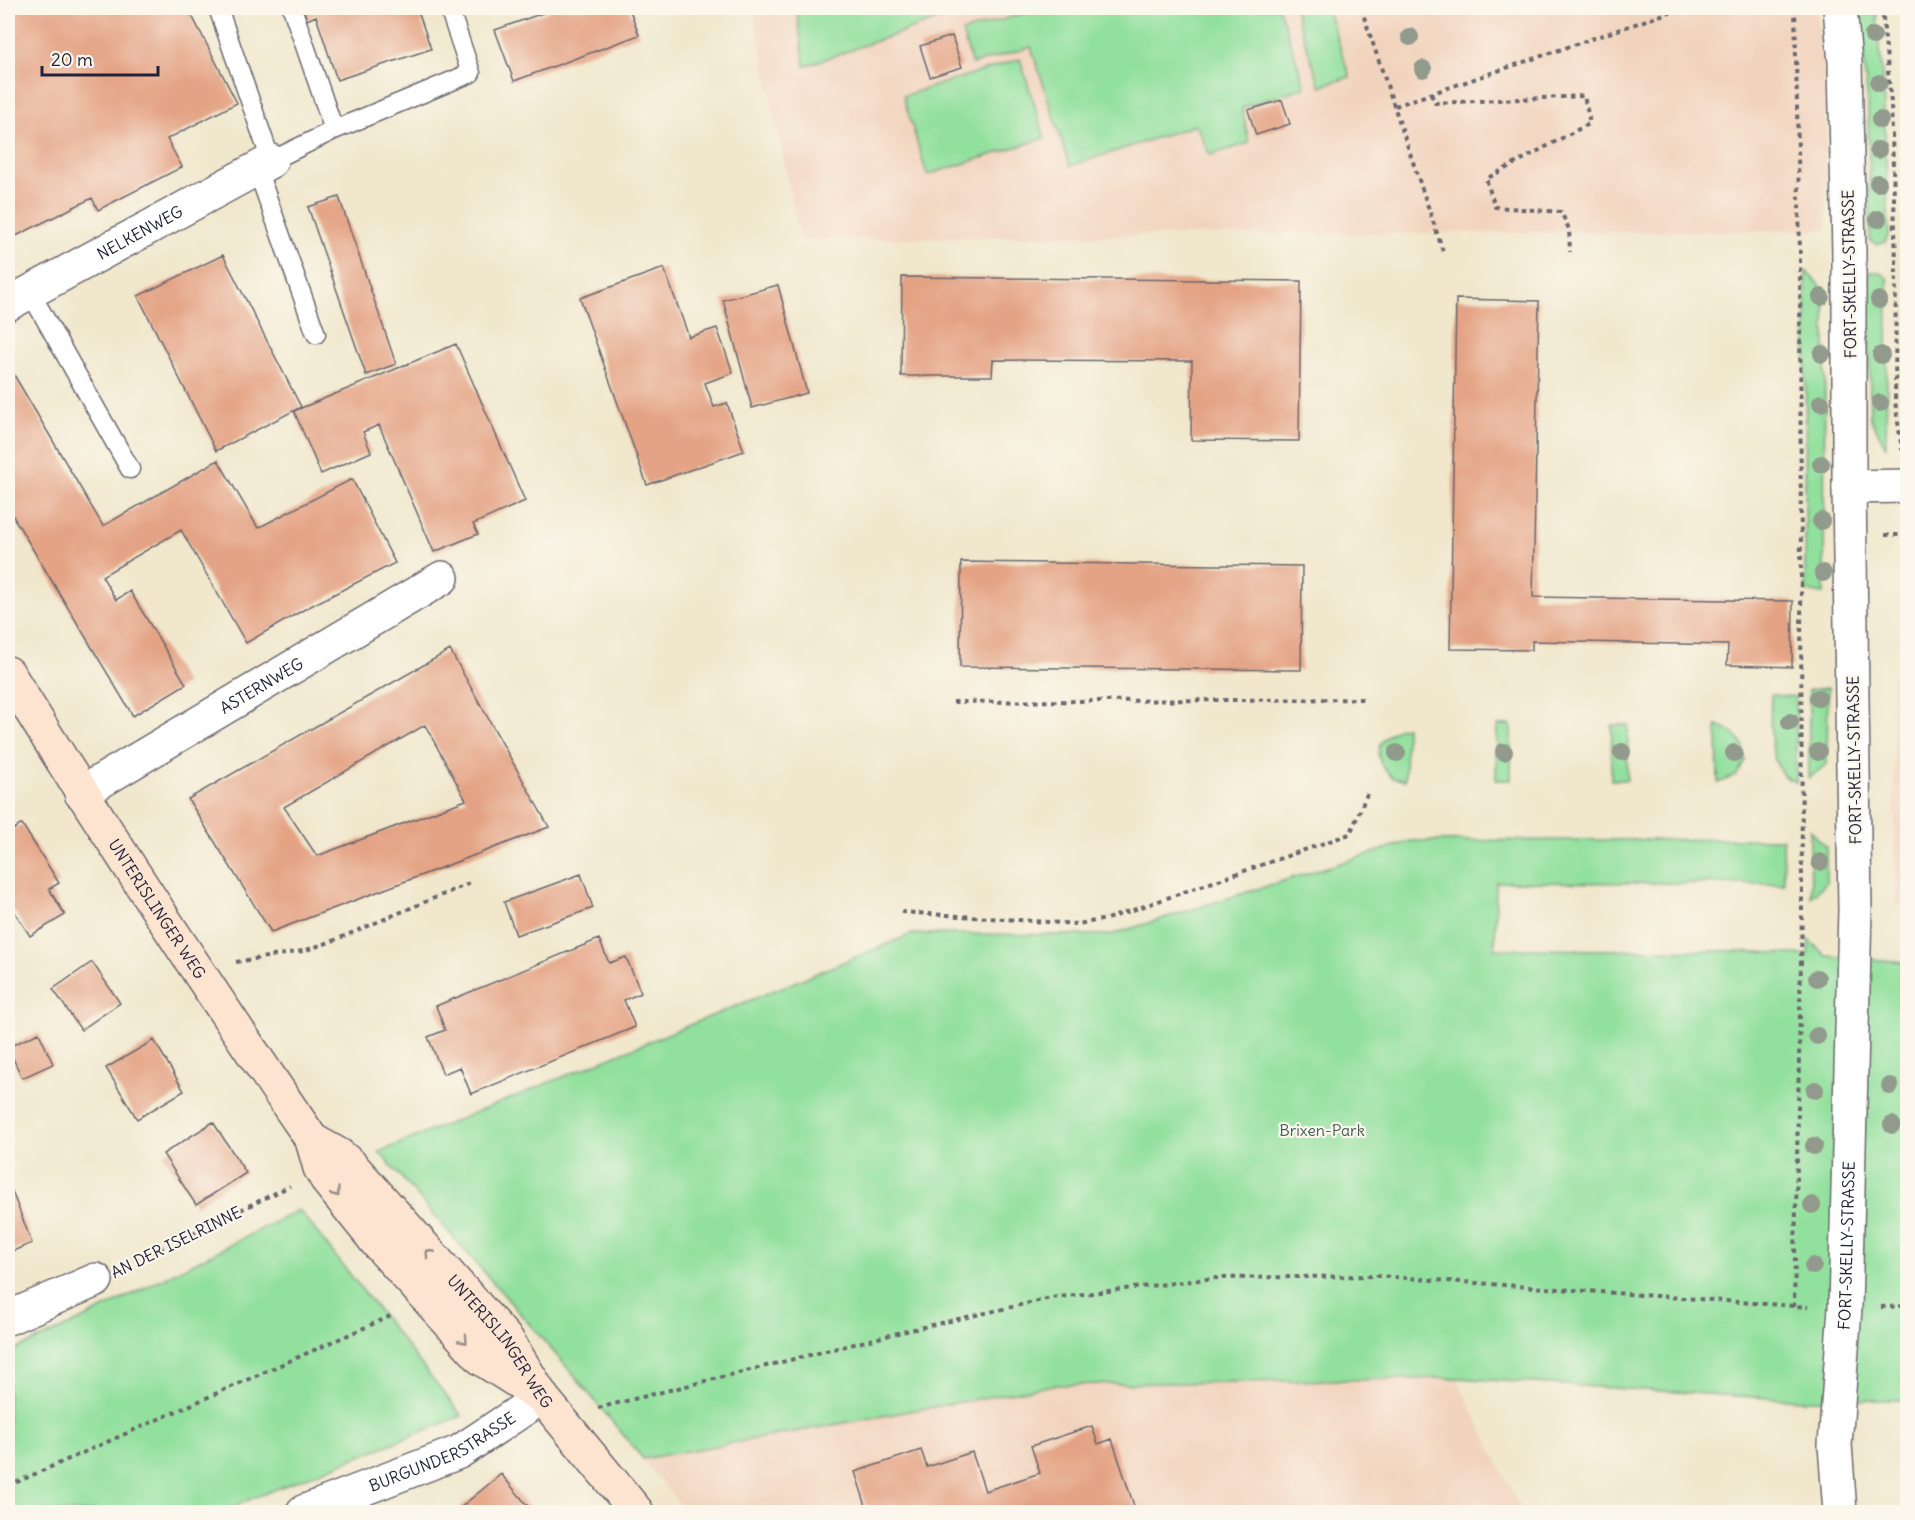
<svg xmlns="http://www.w3.org/2000/svg" width="1915" height="1520" font-family="Delius,sans-serif">
	<style>
		.built { fill: #f2d4be }
		.green { fill: #92e09d; stroke: #5a816c; stroke-width: 1.5 }
		.building { fill: #e4a384; fill-rule: evenodd }
		.lines { fill: none; stroke-linecap: round; stroke-linejoin: round }
		.lane-casing { stroke: #6a676e; stroke-width: 21 }
		.street-casing { stroke: #6a676e; stroke-width: 36 }
		.secondary-casing { stroke: #6a676e; stroke-width: 36 }
		.path { stroke: #6a676e; stroke-width: 4; stroke-dasharray: 4.5 4.5; stroke-linecap: butt }
		.lane { stroke: #fff; stroke-width: 18 }
		.street { stroke: #fff; stroke-width: 33 }
		.secondary { stroke: #fde4d0; stroke-width: 33 }
		.tree { fill: #919a8c }
		.oneway { stroke: #9a8d8d }
		.labels { text-anchor: middle; dominant-baseline: central; stroke-width: 4.5; stroke-linejoin: round; paint-order: stroke }
		.street-label { font-size: 16px; fill: #22223b; stroke: #fbf7ec }
		.park-label { font-size: 16px; fill: #445b58; stroke: #fbf7ec }
	</style>
	<rect width="100%" height="100%" fill="#fbf7ec"/>
	<filter id="ink" filterUnits="userSpaceOnUse"><feTurbulence type="fractalNoise" baseFrequency=".0167" numOctaves="2"/><feDisplacementMap in="SourceGraphic" scale="12" xChannelSelector="R" yChannelSelector="G"/><feConvolveMatrix kernelMatrix="1 2 1 2 8 2 1 2 1" color-interpolation-filters="sRGB"/></filter>
	<filter id="wash" filterUnits="userSpaceOnUse"><feTurbulence type="fractalNoise" baseFrequency=".008" numOctaves="4" result="noise"/><feDisplacementMap in="SourceGraphic" scale="24" xChannelSelector="R" yChannelSelector="G"/><feGaussianBlur stdDeviation="1.35" result="paint"/><feColorMatrix in="noise" values="0 0 0 0 0 0 0 0 0 0 0 0 0 0 0 0 0 1.4 0 .05"/><feComposite in="paint" operator="in"/></filter>
	<g filter="url(#wash)">
		<rect width="100%" height="100%" fill="#f0e7cc"/>
		<path class="built" d="M753,8h1064l8,74 2,148 -792,6 -235,4z
			M1892,676l15,1v227h-11z
			M1457,1378l65,134h-836l-43,-53 411,-74z"/>
		<path class="green" d="M796,8h175l-166,58z
			M1041,8h238l26,79 -63,21 7,35 -39,12 -14,-30 -126,41 -39,-119 -59,17 -10,-32z
			M1294,8h33l23,69 -30,9z
			M1859,8h17l7,77 6,149 -4,8 -8,3 -7,-4 -2,-136z
			M1020,59l25,79 -118,37 -24,-79z
			M1806,271l19,20 -1,303 -19,-3z
			M1869,272h11l8,7 -2,168 -16,-30z
			M1828,688l-1,76 -18,14v-88z
			M1771,695l25,2v85c-4,-2 -10,-3 -13,-7 -15,-18 -13,-58 -12,-80z
			M1497,725h14v55h-15z
			M1612,725h16l-1,55h-16z
			M1717,725l17,8 8,11 3,16 -9,16 -18,7z
			M1406,727l-1,53 -12,-2c-6,-6 -13,-12 -14,-21 -4,-15 14,-29 27,-30z
			M1810,830l16,17v36l-15,14z
			M1783,839l1,45 -288,-2 -1,67 243,2 70,4 1,-15 17,16 81,6v438h-106l-344,-22 -403,7 -411,74 -71,-86 -193,-221 533,-218 198,1 301,-94z
			M299,1210l163,206 -244,96h-210v-159l67,-30z"/>
		<g id="blocks">
			<path class="building" d="M8,8h180l49,95 -70,36 15,28 -84,43 -6,-12 -84,42z
				M303,8h114l14,41 -94,31 -21,-64 -9,4z
				M557,8h72l10,27 -125,46 -19,-51z
				M952,36l10,31 -32,10 -10,-31z
				M1282,100l8,24 -34,11 -8,-25z
				M339,197l57,167 -30,11 -58,-168z
				M223,255l78,152 -85,44 -78,-155z
				M664,268l25,69 28,-9 16,45 -28,10 9,24 13,-4 17,48 -97,34 -67,-187z
				M902,277l399,4 -2,160 -108,-1 1,-79 -199,-1 -1,16h-91z
				M778,285l29,108 -55,15 -29,-108z
				M1456,299l83,2 -6,296 260,4 -1,66 -65,-2 1,-20 -196,-4v9l-82,-1z
				M456,344l69,157 -52,23 5,10 -44,18 -55,-127 -16,7 8,20 -50,22 -27,-63z
				M10,368l93,158 115,-66 40,68 94,-49 43,84 -90,46 -59,34 -65,-113 -79,46 14,24 14,-9 56,93 -53,32 -125,-208v-139z
				M961,562l341,4 -1,104 -341,-3z
				M450,650l99,177 -278,105 -83,-133zM425,725l41,75 -149,56 -33,-49z
				M22,824l37,59 -10,6 16,26 -35,21 -16,-25 -6,4v-82z
				M581,874l12,34 -77,27 -12,-33z
				M599,939l10,24 17,-6 15,36 -17,7 11,27 -164,67 -11,-27 -17,7 -15,-37 17,-7 -9,-24z
				M92,962l28,41 -39,27 -28,-41z
				M39,1033l14,31 -31,14 -14,-31z
				M154,1040l30,51 -47,28 -31,-51z
				M213,1122l33,51 -50,32 -33,-51z
				M8,1181l24,62 -24,10z
				M1092,1426l6,18 14,-5 24,73h-268l-13,-40 66,-22 6,17 45,-15 13,39 55,-18 -9,-27z
				M501,1474l32,38h-78z"/>
		</g>
	</g>
	<g filter="url(#ink)">
		<use href="#blocks" fill-opacity="0" stroke="#6a676e" stroke-width="1.5"/>
		<g class="lines">
			<defs>
				<path id="lane" d="M218,8l53,153 63,-31 137,-57 -22,-65
					M292,8l42,122
					M257,169l59,165
					M30,292l100,177"/>
				<g id="street">
					<path id="s1" d="M8,304l263,-143"/>
					<path d="M1849,487l59,-1"/>
					<path id="s2" d="M81,793l361,-215"/>
					<path d="M8,1318l88,-38"/>
					<path id="s3" d="M303,1512l156,-60 83,-55"/>
					<path id="s4" d="M1840,1512l-5,-67 10,-137 10,-398 -6,-423v-233l-4,-192 -5,-54"/>
				</g>
				<g id="secondary">
					<path id="s5" d="M8,673c97,159 199,314 304,467l8,28 9,15 49,61 104,115 60,38"/>
					<path id="s6" d="M312,1140l27,15 11,9 157,176 35,57 95,115"/>
				</g>
			</defs>
			<use href="#lane" class="lane-casing"/>
			<use href="#street" class="street-casing"/>
			<use href="#secondary" class="secondary-casing"/>
			<path class="path" d="M1361,8l82,243
				M1882,8l9,95 5,159 -1,139 7,49
				M1431,94l4,9 149,-7 6,27 -104,56 9,28 66,5 8,17 1,23
				M1395,106l287,-98
				M1885,535h23
				M953,702l414,-3
				M901,912l176,12 30,-5 243,-85 17,-40
				M236,962l67,-11 27,-9 140,-59
				M127,1265l163,-79
				M1794,1307l8,-397 -2,-657 -5,-245
				M1881,1307l27,-1
				M598,1408l308,-77 145,-33 164,-20 164,-2 429,31
				M8,1486l385,-171"/>
			<use href="#lane" class="lane"/>
			<use href="#street" class="street"/>
			<use href="#secondary" class="secondary"/>
		</g>
		<g class="tree">
			<circle cx="1873" cy="36" r="9"/>
			<circle cx="1410" cy="37" r="9"/>
			<circle cx="1423" cy="69" r="9"/>
			<circle cx="1879" cy="83" r="9"/>
			<circle cx="1880" cy="120" r="9"/>
			<circle cx="1878" cy="150" r="9"/>
			<circle cx="1878" cy="183" r="9"/>
			<circle cx="1878" cy="219" r="9"/>
			<circle cx="1821" cy="297" r="9"/>
			<circle cx="1879" cy="300" r="9"/>
			<circle cx="1822" cy="354" r="9"/>
			<circle cx="1881" cy="355" r="9"/>
			<circle cx="1821" cy="403" r="9"/>
			<circle cx="1880" cy="403" r="9"/>
			<circle cx="1821" cy="464" r="9"/>
			<circle cx="1821" cy="521" r="9"/>
			<circle cx="1823" cy="573" r="9"/>
			<circle cx="1818" cy="698" r="9"/>
			<circle cx="1790" cy="722" r="9"/>
			<circle cx="1504" cy="752" r="9"/>
			<circle cx="1622" cy="752" r="9"/>
			<circle cx="1818" cy="752" r="9"/>
			<circle cx="1397" cy="753" r="9"/>
			<circle cx="1734" cy="753" r="9"/>
			<circle cx="1820" cy="862" r="9"/>
			<circle cx="1817" cy="978" r="9"/>
			<circle cx="1817" cy="1036" r="9"/>
			<circle cx="1890" cy="1086" r="9"/>
			<circle cx="1815" cy="1090" r="9"/>
			<circle cx="1892" cy="1125" r="9"/>
			<circle cx="1814" cy="1146" r="9"/>
			<circle cx="1812" cy="1205" r="9"/>
			<circle cx="1813" cy="1266" r="9"/>
		</g>
		<defs><path id="oneway-chevron" d="M-2-3.5L2.5 0L-2 3.5" fill="none" stroke-width="1.6" stroke-linecap="round" stroke-linejoin="round" transform="scale(1.5)"/></defs>
		<g class="oneway">
			<use href="#oneway-chevron" transform="translate(336 1193) rotate(53)"/>
			<use href="#oneway-chevron" transform="translate(429 1253) rotate(-132)"/>
			<use href="#oneway-chevron" transform="translate(464 1340) rotate(48)"/>
		</g>
	</g>
	<g class="labels">
		<g class="street-label">
			<text stroke="none"><textPath href="#s1" startOffset="150">NELKENWEG</textPath></text>
			<text transform="translate(1849 274) rotate(-91)">FORT-SKELLY-STRASSE</text>
			<text stroke="none"><textPath href="#s2" startOffset="210">ASTERNWEG</textPath></text>
			<text transform="translate(1854 760) rotate(-91)">FORT-SKELLY-STRASSE</text>
			<text stroke="none"><textPath href="#s5" startOffset="279">UNTERISLINGER WEG</textPath></text>
			<text transform="translate(176 1242) rotate(-26)">AN DER ISELRINNE</text>
			<text stroke="none"><textPath href="#s4" startOffset="267">FORT-SKELLY-STRASSE</textPath></text>
			<text stroke="none"><textPath href="#s6" startOffset="278">UNTERISLINGER WEG</textPath></text>
			<text stroke="none"><textPath href="#s3" startOffset="152">BURGUNDERSTRASSE</textPath></text>
		</g>
		<g class="park-label">
			<text x="1322" y="1130">Brixen-Park</text>
		</g>
	</g>
	<rect width="1915" height="1520" fill="none" stroke="#fbf7ec" stroke-width="30"/>
	<path d="M42 66v9h116v-9" fill="none" stroke="#22223b" stroke-width="3"/>
	<text x="51" y="66" font-size="18" fill="#22223b" stroke="#fbf7ec" stroke-width="4.5" paint-order="stroke">20 m</text>
</svg>
